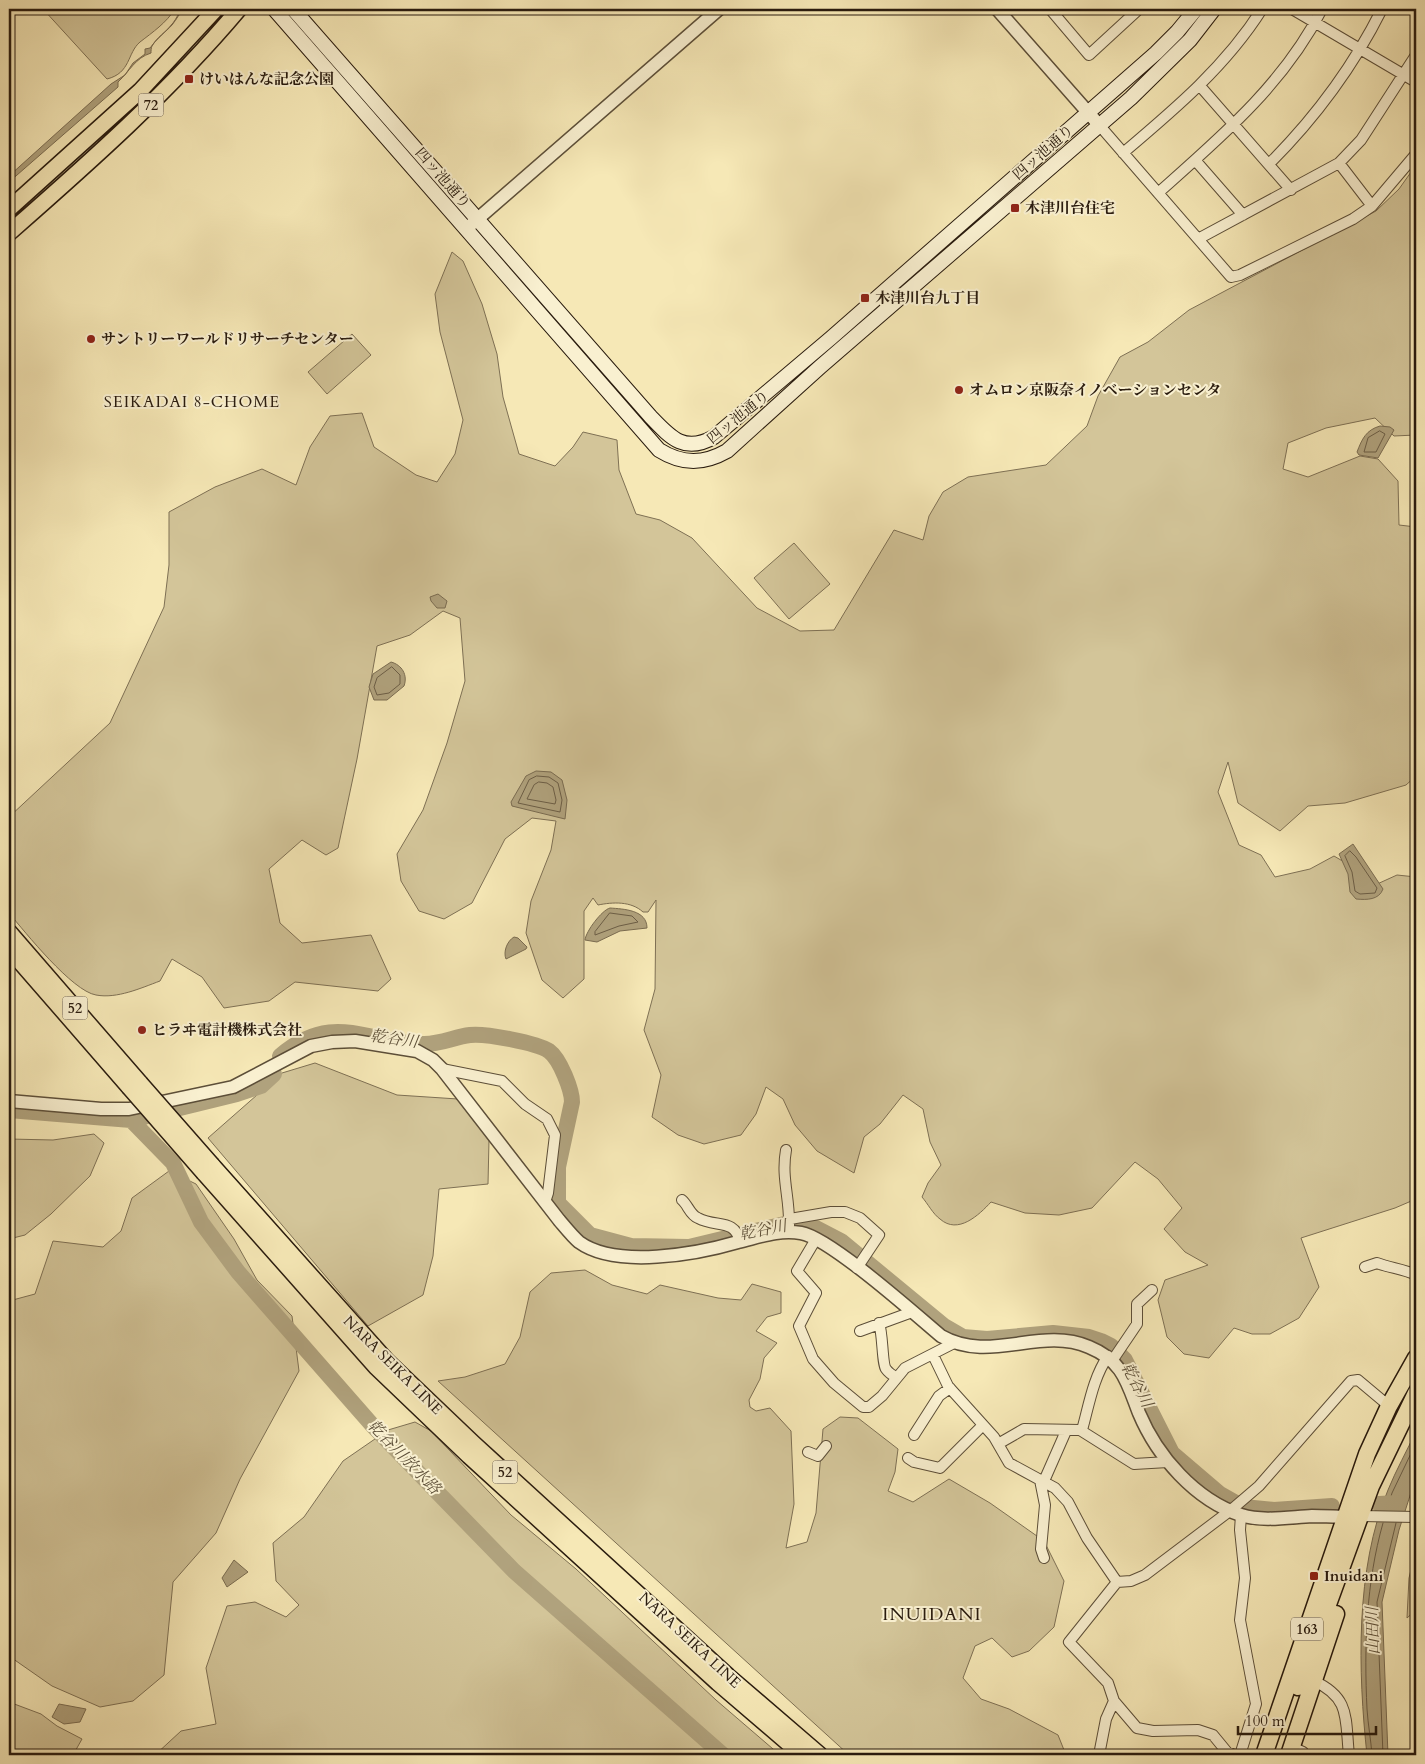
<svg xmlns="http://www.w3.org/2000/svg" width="1425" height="1764" font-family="Cardo,'Noto Serif JP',serif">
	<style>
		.green { fill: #d3c599; stroke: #7e7054 }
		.water { fill: #b0a27d; stroke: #7a6c51 }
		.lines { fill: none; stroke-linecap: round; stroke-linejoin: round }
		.shore { stroke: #6c5e46; stroke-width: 1 }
		.river { stroke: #b0a27d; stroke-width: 16 }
		.minor-casing { stroke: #5c4e38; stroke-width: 12 }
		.tertiary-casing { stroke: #5c4e38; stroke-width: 15 }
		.secondary-casing { stroke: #291b0e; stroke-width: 16 }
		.primary-casing { stroke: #291b0e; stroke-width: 18 }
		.trunk-casing { stroke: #291b0e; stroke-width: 19 }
		.minor { stroke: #f9f0d0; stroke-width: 10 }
		.tertiary { stroke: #f9f0d0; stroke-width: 12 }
		.secondary { stroke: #f9f0d0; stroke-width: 14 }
		.primary { stroke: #f6e8b6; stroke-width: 15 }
		.trunk { stroke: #f6e8b6; stroke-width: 16 }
		.primary-bridge-casing { stroke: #291b0e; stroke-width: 18; stroke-linecap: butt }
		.primary-bridge { stroke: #f6e8b6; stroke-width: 15 }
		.poi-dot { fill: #8f2418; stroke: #f9f0d0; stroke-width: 2 }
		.labels { text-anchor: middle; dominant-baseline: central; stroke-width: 4; stroke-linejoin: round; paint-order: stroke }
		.shield { fill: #f9f0d0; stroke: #675b48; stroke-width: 1 }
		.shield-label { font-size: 14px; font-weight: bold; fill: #291b0e }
		.poi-label { font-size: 15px; font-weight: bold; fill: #291b0e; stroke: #f9f0d0; text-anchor: start }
		.street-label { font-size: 15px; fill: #291b0e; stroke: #f9f0d0 }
		.neighbourhood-label { font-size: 16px; letter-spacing: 1px; fill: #291b0e; stroke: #f9f0d0 }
		.water-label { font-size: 16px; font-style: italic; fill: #5f513a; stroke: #f9f0d0 }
		.quarter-label { font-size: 18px; letter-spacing: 1px; fill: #291b0e; stroke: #f9f0d0 }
	</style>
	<rect width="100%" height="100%" fill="#f6e8b6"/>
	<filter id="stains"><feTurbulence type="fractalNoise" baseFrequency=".004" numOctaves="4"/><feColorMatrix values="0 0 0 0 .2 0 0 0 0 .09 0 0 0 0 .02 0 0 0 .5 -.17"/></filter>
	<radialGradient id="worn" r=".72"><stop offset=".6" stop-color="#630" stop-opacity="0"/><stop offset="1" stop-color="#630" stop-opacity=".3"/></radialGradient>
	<path class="green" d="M43,9h132c-9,14 -22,23 -35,33 -13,11 -9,31 -33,37z
		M1416,165v270l-22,1 -19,-18 -49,10 -38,15 -5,26 25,8 52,-21 18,3 20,22 1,44 17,2v249l-10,9 -61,18 -37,3 -28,25 -42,-28 -10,-41 -10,30 21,53 22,10 14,22 35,-8 24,-13 17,10 13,24 33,-15 19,2v322l-21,9 -94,30 18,49 -20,31 -29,16h-18l-18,-6 -25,30 -25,-4 -17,-17 -9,-37 7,-20 43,-15 -23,-13 -21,-23 18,-21 -24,-29 -23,-17 -43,46 -33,7 -34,-2 -34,-11c-12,13 -33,33 -51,17 -7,-5 -12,-15 -18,-22l6,-14 13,-18 -11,-23 -7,-33 -20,-14 -23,29 -16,13 -10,36 -37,-22 -22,-26 -12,-26 -17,-12 -10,27 -15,21 -37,9 -26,-9 -26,-18 9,-42 -17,-45 11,-41 1,-89 -8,12h-5c-12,-11 -30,-10 -45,-7l-5,-7 -9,13v68l-21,19 -21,-18 -16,-47 5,-32 20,-51 5,-29 -24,-3 -27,21 -33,64 -28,16 -25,-8 -18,-30 -4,-27 26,-44 24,-67 18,-62 -5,-63 -17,-7 -33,24 -33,11 -20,113 -19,89 -12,7 -24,-15 -33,29 11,54 22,20 69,-8 20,44 -13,12 -83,-9 -26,19 -45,7 -22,-31 -30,-18 -12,22c-19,7 -43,18 -64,14 -24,-4 -71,-63 -87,-82v-96l101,-94 54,-116 5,-42v-53l46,-25 47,-18 34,16 14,-38 20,-31 32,-3 12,34 42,28 21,7 18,-28 8,-34 -23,-88 -5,-38 17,-42 11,9 19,43 15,50 6,43 16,57 36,12 18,-19 10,-15 34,8 2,30 17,44 24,6 32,18 65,70 43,23 34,-1 60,-100 29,10 6,-24 14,-24 25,-15 78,-12 41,-39 11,-30 22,-39 28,-15 41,-32 187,-99 23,-22z
		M352,334l19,21 -44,39 -19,-22z
		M794,543l36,41 -41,35 -35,-41z
		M315,1063l82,32 61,4 31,41 -1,44 -49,5 -6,67 -10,39 -55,31 -160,-188 74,-65z
		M94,1134l10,9 -14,33 -39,38 -26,21 -16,4v-100l44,1z
		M169,1171l27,13 38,55 23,41 35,36 7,55 -59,108 -24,54 -43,49 -9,93 -31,26 -33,6 -48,-21 -43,-30v-355l26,-7 18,-53 50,6 18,-16 11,-33z
		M585,1270l27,15 35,9 13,-9 58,13 23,2 11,-16 29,8v21l-14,4 -11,14 21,12 -13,15 -4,21 -11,21 1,7 6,4 14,-3 21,23 3,73 -8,44 21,-6 9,-29 7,-84 17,-12 18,1 40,31 -3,23 -7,19 25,11 36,-23 41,24 54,38 20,40 -10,46 -25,24 -17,6 -20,-19 -17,8 -12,32 18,21 28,10 49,26 8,20h-217l-411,-374 27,-4 40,-13 15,-27 10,-45 21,-19z
		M415,1422l16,9 80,84 65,54 140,131 64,55h-625l26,-24 35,-7 -10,-56 21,-62 28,-4 31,15 13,-12 -23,-24 -3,-38 31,-26 39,-56 45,-31z
		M1416,1549v61l-9,8 2,-40z
		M9,1702l32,12 16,12 25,13 -9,16h-64z"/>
	<path class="water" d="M183,9h2c-6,4 -8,10 -13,16 -6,7 -15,12 -20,21 -1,2 -1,5 -1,7 -16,5 -21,18 -33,29v5l-109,95v-6l102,-92 14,-9 8,-12 12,-9v-5l5,-1c7,-10 16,-16 23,-25 4,-5 5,-10 10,-14z
		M1380,426l10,1 4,3 -16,28 -19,-3 -2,-3c5,-13 9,-22 23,-26z
		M438,594l9,7 -2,7h-8l-6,-7 -1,-4z
		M391,662c11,3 17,13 13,24l-17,14h-13l-5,-13 4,-13z
		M536,771l15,1 11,8 5,20 -2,19 -53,-13 -1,-4 15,-26z
		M1353,844l30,45c-4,11 -16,11 -27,10l-6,-7 -2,-18 -9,-20z
		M610,908c14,1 37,2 37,20l-27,3 -23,11 -12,-2c1,-9 17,-30 25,-32z
		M514,937l4,1 9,9 -1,2 -20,10c-3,-7 1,-18 8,-22z
		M1416,1431v46l-17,53 -17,72 6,153h-21c-9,-83 -12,-186 21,-265 8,-20 19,-39 28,-59z
		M234,1560l14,12 -21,15 -5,-9z
		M59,1704l27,5 -6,13 -16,2 -12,-7z"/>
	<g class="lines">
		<path class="shore" d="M1380,431l5,3 -9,18h-12l4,-14z
			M392,667l8,8v9l-11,9 -12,2 -3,-8 3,-9z
			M537,776l12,1 9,6 4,17 -2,12 -42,-9 11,-23z
			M539,782l8,1 6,4 3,13 -1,4 -28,-5 7,-14z
			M1350,851l6,6 21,31 -2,5 -15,1 -5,-3 -3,-19 -7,-16z
			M610,913l22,3 6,6 -19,4 -24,9v-3z
			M1387,1510l5,-17 24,-50
			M1372,1755c-1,-15 -4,-30 -5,-46 -3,-62 -1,-126 16,-186
			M1383,1755l-6,-153 19,-79"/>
		<path class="river" d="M280,1056c53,-45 85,-13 142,-12 17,1 32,-7 48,-9 15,-2 67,8 79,16 11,8 23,39 23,51l-14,65v36l32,32 41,11 58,1 100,-24 27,5 25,13 103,85 19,11 24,2 66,-6 36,4 12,4 10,5 14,14 47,93 48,41 23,13 31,3 58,-4
			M9,1110l122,10 106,-26 24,-8 13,-12
			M131,1120l42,43 28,59 37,50 135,154 141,145 209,184
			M1379,1504l19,-1"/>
		<defs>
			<path id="minor" d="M1050,9l39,46 50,-46
				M1292,9l124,73
				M1200,86l91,104
				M1100,126l131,151 9,-2 113,-56 19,-13 44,-52
				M1123,153c52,-44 103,-87 139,-144
				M1195,160l48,55
				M1339,163l33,43
				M1269,164c46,-46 84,-97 113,-155
				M1158,193c62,-55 126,-109 164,-184
				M1198,239l141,-76 22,-23 55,-85
				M442,1069l60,12 23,23 22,15 8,16 -7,58 -3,9
				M786,1150c-5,28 4,48 3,76
				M682,1200c6,5 8,15 16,18 18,10 37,0 42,24
				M790,1219l41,-7h14l15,6 19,17 -22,33
				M816,1239l-19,32 19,22 -17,33 14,33 21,24 29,24h6l13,-11 23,-28 49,-25
				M1365,1267l12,-4c13,5 27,6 39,12
				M879,1323c4,11 3,41 7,46 2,3 6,6 10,8
				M860,1331l52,-19
				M933,1355l15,31 46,51 15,26 46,25 13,14 19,36 30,44
				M1112,1361l25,-37v-20l15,-14
				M1082,1430c7,-25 11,-52 26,-74
				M914,1435l25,-39 11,-8
				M998,1444l26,-15 56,1 54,34 34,-2
				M808,1452l10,4 8,-10
				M908,1458l6,4 26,6 43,-43
				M1040,1480l5,25 -4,44 3,9
				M1044,1481l22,-50
				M1361,1516l55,1
				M1117,1582l14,-1 14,-6 86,-65 28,-24 92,-105 7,-1 31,26
				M1117,1582l-48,60 39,41 6,18 23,27 16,3 45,-1 15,5 14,17 8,3
				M1314,1681c37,17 31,38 35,74
				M1292,1747l11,5 -1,3
				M1099,1755l7,-36 8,-18
				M1240,1755l16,-51 -16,-84 5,-42 -5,-48 1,-15"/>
			<path id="tertiary" d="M997,9l103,117
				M466,229l253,-220
				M9,1101l92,8h28l104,-22 78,-41 21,-4 23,-1 62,10 16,9 9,9 117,151c6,7 13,16 20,22 37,27 118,12 159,0 21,-5 41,-13 63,-9 29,5 115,82 140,103 49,28 99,-10 148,11 34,14 38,35 50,66 18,43 56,87 102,102 22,7 49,2 71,1 14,0 28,1 42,1"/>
			<path id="secondary" d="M274,9l385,441c24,15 45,14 68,1l93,-84 311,-269 59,-58 24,-31
				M293,9l357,407c20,21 34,38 64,21l117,-99 325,-285 21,-21 19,-23"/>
			<path id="primary" d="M9,209l131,-118 76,-82
				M9,233c81,-71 161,-142 230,-224
				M9,932l131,151
				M9,949l120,138
				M212,1165l175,196 86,82 255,233 92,79
				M204,1173l172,194 93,89 249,227 84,72"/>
			<path id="trunk" d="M1298,1687l73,-201 45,-93
				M1264,1755l103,-301 22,-48 27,-48
				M1289,1755l47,-141"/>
		</defs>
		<use href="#minor" class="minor-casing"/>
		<use href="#tertiary" class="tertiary-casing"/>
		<use href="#secondary" class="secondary-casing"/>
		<use href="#primary" class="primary-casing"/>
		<use href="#trunk" class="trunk-casing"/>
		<use href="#minor" class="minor"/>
		<use href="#tertiary" class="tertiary"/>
		<use href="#secondary" class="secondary"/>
		<use href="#primary" class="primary"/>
		<use href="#trunk" class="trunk"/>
		<defs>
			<path id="primary-bridge" d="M140,1083l72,82
				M129,1087l75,86"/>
		</defs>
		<use href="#primary-bridge" class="primary-bridge-casing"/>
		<use href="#primary-bridge" class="primary-bridge"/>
	</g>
	<g class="poi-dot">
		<rect x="184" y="74" width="10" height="10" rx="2.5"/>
		<rect x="1010" y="203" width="10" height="10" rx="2.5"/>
		<rect x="860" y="293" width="10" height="10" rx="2.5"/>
		<circle cx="91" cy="339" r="5"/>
		<circle cx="959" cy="390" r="5"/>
		<circle cx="142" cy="1030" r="5"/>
		<rect x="1309" y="1571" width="10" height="10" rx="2.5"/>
	</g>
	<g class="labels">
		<g class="shield">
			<rect x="138.5" y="93.5" width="25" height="23" rx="4"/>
			<rect x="62.5" y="996.5" width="25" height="23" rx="4"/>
			<rect x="492.5" y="1460.5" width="25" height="23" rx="4"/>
			<rect x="1291" y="1617.5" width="32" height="23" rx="4"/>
		</g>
		<g class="shield-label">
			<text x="151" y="105">72</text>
			<text x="75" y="1008">52</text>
			<text x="505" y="1472">52</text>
			<text x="1307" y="1629">163</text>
		</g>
		<g class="poi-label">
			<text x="199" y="79">けいはんな記念公園</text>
			<text x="1025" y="208">木津川台住宅</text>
			<text x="875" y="298">木津川台九丁目</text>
			<text x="101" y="339">サントリーワールドリサーチセンター</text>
			<text x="969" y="390">オムロン京阪奈イノベーションセンタ</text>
			<text x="152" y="1030">ヒラヰ電計機株式会社</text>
			<text x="1324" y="1576">Inuidani</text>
		</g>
		<g class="street-label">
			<text transform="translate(1043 152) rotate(-41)">四ッ池通り</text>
			<text transform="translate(443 178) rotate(49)">四ッ池通り</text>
			<text transform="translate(738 417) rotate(-39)">四ッ池通り</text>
			<text transform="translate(393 1365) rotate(45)">NARA SEIKA LINE</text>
			<text transform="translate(690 1640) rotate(43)">NARA SEIKA LINE</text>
		</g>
		<g class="neighbourhood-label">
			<text x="192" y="402">SEIKADAI 8-CHOME</text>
		</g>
		<g class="water-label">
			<text transform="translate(394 1039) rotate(8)">乾谷川</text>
			<text transform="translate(763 1230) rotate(-11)">乾谷川</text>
			<text transform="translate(1137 1385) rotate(62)">乾谷川</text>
			<text transform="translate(404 1457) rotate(46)">乾谷川放水路</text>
			<text transform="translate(1373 1631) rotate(-92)">山田川</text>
		</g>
		<g class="quarter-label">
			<text x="932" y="1614">INUIDANI</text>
		</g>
	</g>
	<rect width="1425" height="1764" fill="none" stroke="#f6e8b6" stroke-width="30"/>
	<rect x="10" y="10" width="1405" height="1744" fill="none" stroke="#291b0e" stroke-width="2.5"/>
	<rect x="15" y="15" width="1395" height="1734" fill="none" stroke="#291b0e"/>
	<path d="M1238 1726v8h138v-8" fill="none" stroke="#291b0e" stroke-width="2.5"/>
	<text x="1245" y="1726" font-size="15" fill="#291b0e" stroke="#f9f0d0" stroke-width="4" paint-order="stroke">100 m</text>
	<rect width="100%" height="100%" filter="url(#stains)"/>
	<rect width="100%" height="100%" fill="url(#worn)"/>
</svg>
